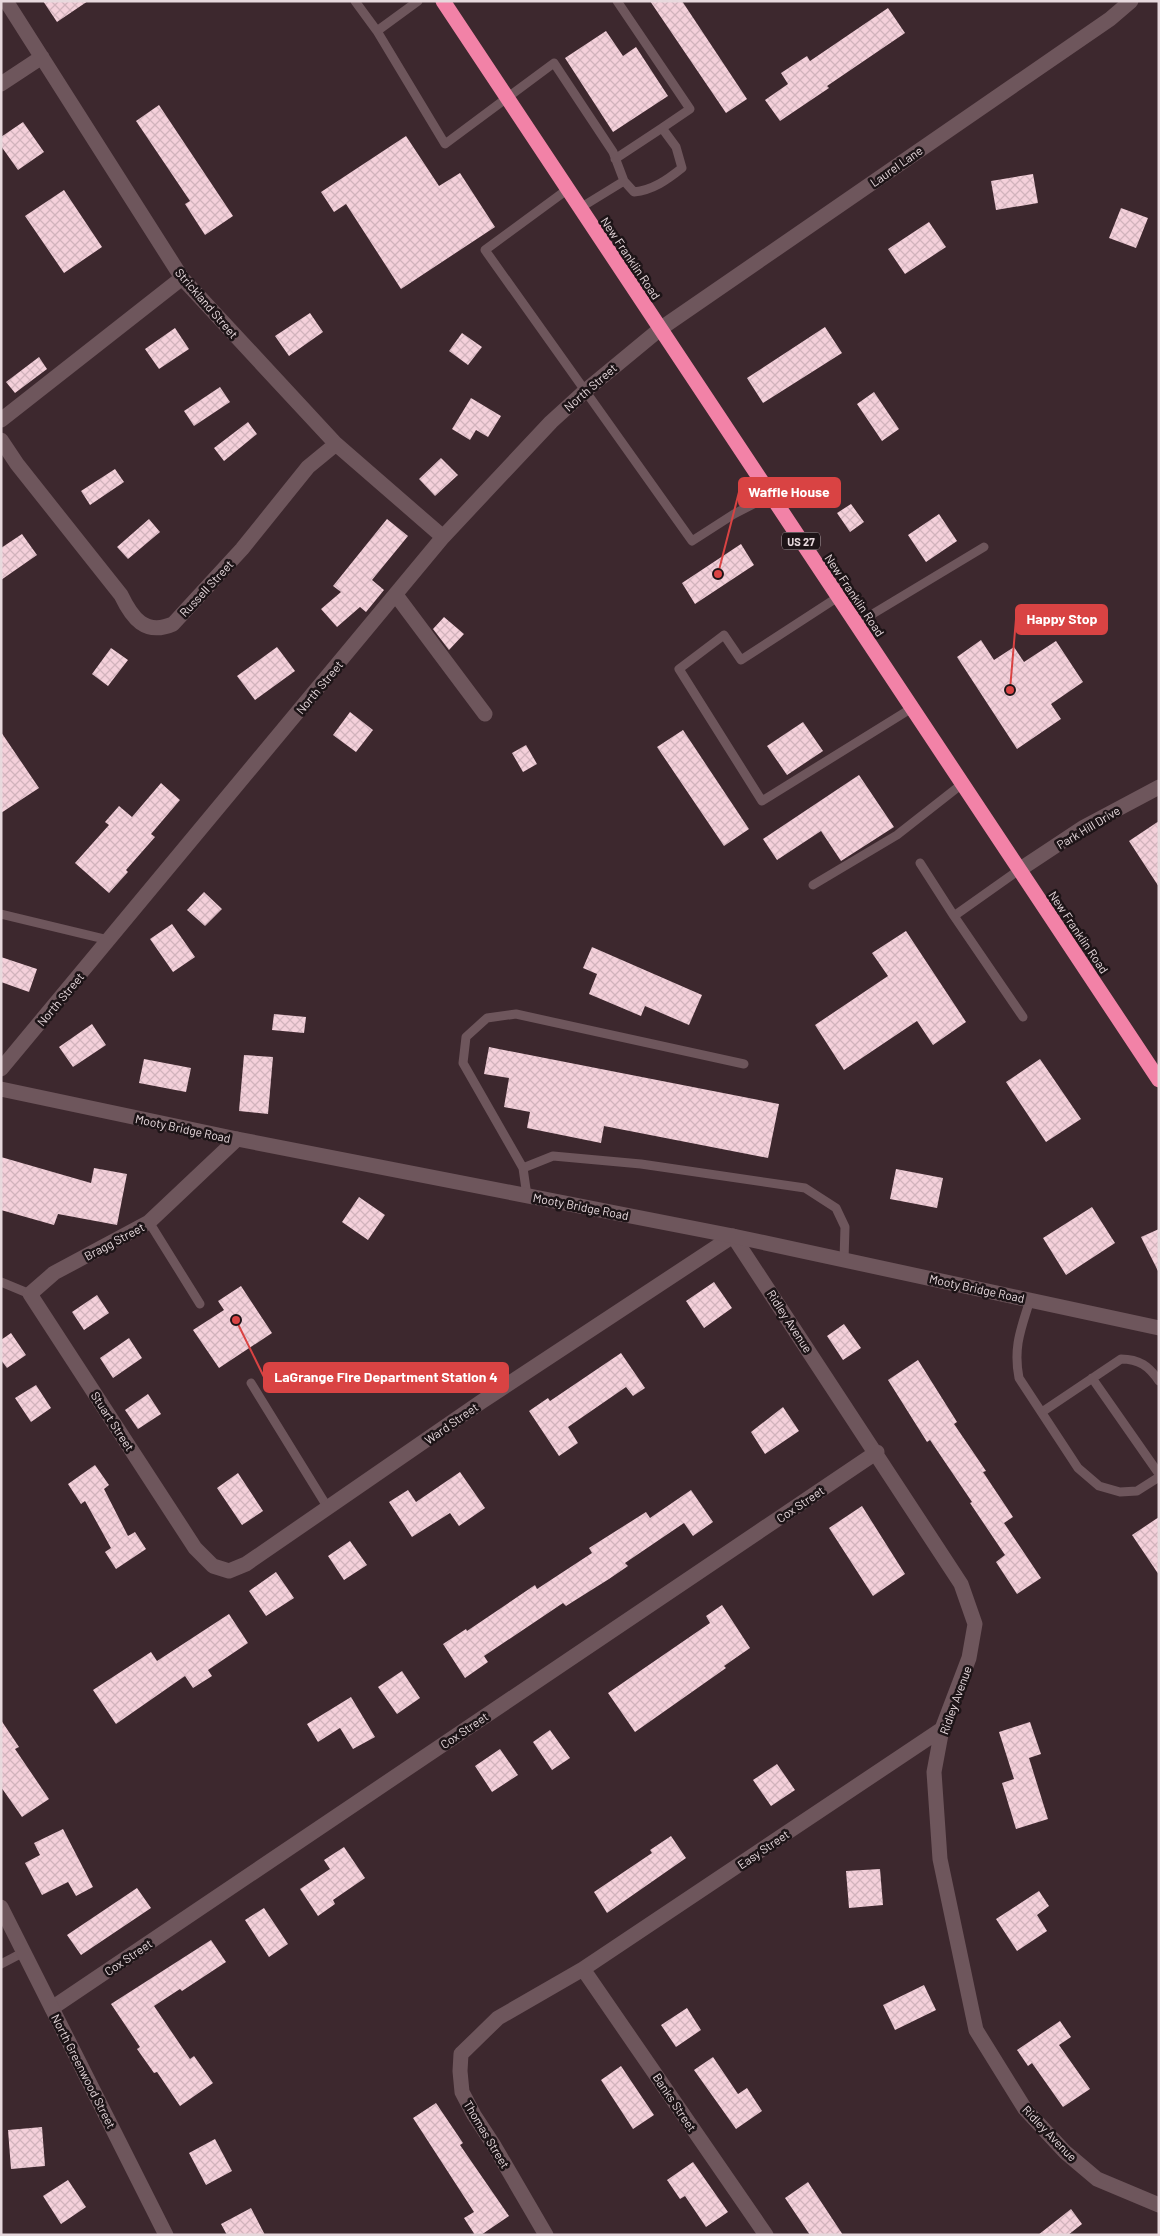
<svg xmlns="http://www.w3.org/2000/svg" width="1160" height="2236" font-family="Barlow,sans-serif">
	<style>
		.building { fill: url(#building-cross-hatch) }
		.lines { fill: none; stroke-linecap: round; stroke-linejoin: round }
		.lane { stroke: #6e565c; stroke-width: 9 }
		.street { stroke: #6e565c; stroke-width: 15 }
		.secondary { stroke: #6e565c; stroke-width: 15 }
		.highway { stroke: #f282a7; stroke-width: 15 }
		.labels { text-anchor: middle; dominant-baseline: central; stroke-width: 5; stroke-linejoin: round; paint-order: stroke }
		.shield { fill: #1d1417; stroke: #aa9ea2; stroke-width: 1 }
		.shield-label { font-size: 11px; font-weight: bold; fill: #e7d9dd }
		.street-label { font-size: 12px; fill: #e7d9dd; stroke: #1d1417 }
		.leader { fill: none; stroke: #d94343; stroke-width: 2 }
		.callout-dot { fill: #d94343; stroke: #1d1417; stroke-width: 2 }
		.callout { fill: #d94343; stroke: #d94343; stroke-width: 2 }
		.callout-label { font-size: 14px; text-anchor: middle; font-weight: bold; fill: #fff }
	</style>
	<defs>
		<pattern id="building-cross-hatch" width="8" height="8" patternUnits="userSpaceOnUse" patternTransform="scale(1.25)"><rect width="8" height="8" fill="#f4d0da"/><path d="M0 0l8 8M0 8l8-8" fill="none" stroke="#d1b3bc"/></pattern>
	</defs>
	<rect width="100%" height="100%" fill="#3d282e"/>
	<path class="building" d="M43,1h45l-31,21z
		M650,1h32l65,98 -21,14z
		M888,8l17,25 -78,53 2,2 -49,33 -15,-21 23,-16 -7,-11 26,-17 3,5z
		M606,31l17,25 13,-9 32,49 -55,36 -48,-74z
		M159,105l74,111 -28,19 -20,-31 5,-3 -54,-80z
		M23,122l21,30 -26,18 -17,-24v-9z
		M406,136l33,50 21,-13 35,54 -94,62 -55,-85 -12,8 -13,-20z
		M1033,174l5,29 -42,7 -5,-29z
		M64,190l38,57 -38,26 -39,-57z
		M1121,208l27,10 -12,30 -27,-10z
		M929,222l17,25 -41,27 -17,-25z
		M310,313l13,19 -34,24 -14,-20z
		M825,327l17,26 -79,50 -16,-25z
		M175,328l14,21 -30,20 -14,-20z
		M462,333l20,14 -14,18 -19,-14z
		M39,357l8,12 -32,24 -9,-11z
		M220,387l10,15 -36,24 -10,-15z
		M874,392l25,37 -17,12 -25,-37z
		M471,398l30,18 -13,21 -12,-7 -6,10 -18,-11z
		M248,422l9,12 -33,27 -10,-13z
		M441,458l17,17 -23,21 -16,-17z
		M115,469l9,13 -34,23 -9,-14z
		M851,504l13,18 -14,10 -13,-19z
		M939,514l18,27 -31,21 -18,-27z
		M149,519l11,13 -32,27 -11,-12z
		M387,519l21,17 -36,44 12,10 -18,22 -6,-5 -23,20 -16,-18 20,-17 -8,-6z
		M22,534l15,21 -36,25v-32z
		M741,544l13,21 -59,39 -13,-21z
		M444,617l20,17 -15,16 -16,-21z
		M981,640l13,20 20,-13 10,15 32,-21 27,41 -32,22 10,15 -44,30 -60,-92z
		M277,647l18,24 -40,29 -18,-24z
		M111,648l17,12 -20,26 -16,-12z
		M350,712l23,18 -17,22 -23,-17z
		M803,722l20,29 -36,24 -20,-29z
		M683,730l66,99 -25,17 -67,-99z
		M1,732l38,56 -38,25z
		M526,745l11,19 -14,8 -11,-19z
		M859,775l35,52 -53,34 -20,-30 -44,29 -14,-21z
		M161,783l19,17 -29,34 4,3 -29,33 2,2 -19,21 -34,-30 34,-38 -4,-3 14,-16 13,11z
		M1159,821v66l-30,-46z
		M204,892l18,17 -17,17 -18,-16z
		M172,924l23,33 -22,15 -23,-33z
		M906,931l60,91 -33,23 -16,-24 -73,49 -29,-45 73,-49 -16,-23z
		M592,947l110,48 -13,30 -44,-19 -4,10 -52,-22 8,-20 -14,-6z
		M1,957l36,12 -8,23 -28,-10z
		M274,1014l32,3 -2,16 -32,-3z
		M92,1024l14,21 -33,22 -14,-20z
		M489,1047l290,57 -11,54 -164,-32 -3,17 -74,-15 3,-16 -26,-5 5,-29 -25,-4z
		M244,1055l29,2 -5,57 -29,-3z
		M144,1059l47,9 -5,24 -47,-9z
		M1040,1059l41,60 -35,23 -40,-60z
		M1,1157l90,26 3,-15 33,6 -10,51 -59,-11 -4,11 -53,-15z
		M896,1169l47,9 -6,30 -47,-9z
		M359,1197l26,18 -17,25 -26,-18z
		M1092,1207l23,36 -49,32 -23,-37z
		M1159,1229v44l-18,-36z
		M714,1282l18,26 -28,20 -18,-27z
		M241,1286l31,47 -53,35 -26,-38 31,-20 -6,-9z
		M97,1295l12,18 -25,17 -12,-18z
		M844,1324l17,24 -18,12 -16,-24z
		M11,1333l15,22 -19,13 -6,-8v-20z
		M129,1338l13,20 -29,20 -13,-20z
		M621,1353l24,35 -12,8 -7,-9 -58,40 10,16 -19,13 -30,-45 19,-13 2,3z
		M918,1360l39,62 -3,2 32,47 -3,1 30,45 -9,6 37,55 -24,16 -21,-32 9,-7 -35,-52 2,-1 -42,-62 -3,2 -39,-62z
		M36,1385l15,23 -20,14 -16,-24z
		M148,1394l13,20 -23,15 -13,-19z
		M783,1407l16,24 -34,23 -14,-22z
		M95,1465l14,20 -5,4 24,47 7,-4 11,17 -30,20 -11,-17 6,-4 -26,-47 -4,3 -13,-20z
		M460,1472l25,36 -26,18 -9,-13 -38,24 -23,-35 19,-12 8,12z
		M238,1473l25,38 -21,14 -25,-37z
		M691,1490l22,32 -20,14 -9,-13 -59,40 3,3 -19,13 -43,27 -3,-3 -79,53 4,6 -23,16 -22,-34 23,-15 1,2 68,-46 2,4 55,-36 -3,-5 57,-36 4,6z
		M862,1506l43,68 -32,22 -44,-68z
		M1159,1517v58l-27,-40z
		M350,1541l17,24 -23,15 -16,-24z
		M276,1572l18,26 -28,18 -17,-25z
		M722,1605l28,43 -26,18 2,2 -91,64 -27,-39 102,-70 -4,-7z
		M229,1614l19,29 -40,27 4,6 -19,12 -8,-12 -69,48 -23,-34 58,-38 6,9z
		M402,1671l18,27 -23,16 -19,-27z
		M351,1697l24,40 -22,12 -13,-21 -22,14 -11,-18z
		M1,1720l18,27 -4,2 34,50 -27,18 -21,-30z
		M1030,1722l11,32 -12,4 19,61 -32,10 -14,-46 12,-4 -15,-47z
		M550,1730l20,28 -18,12 -19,-28z
		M500,1749l18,26 -26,17 -17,-26z
		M777,1764l18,26 -24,16 -18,-26z
		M63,1829l30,58 -17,9 -8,-14 -26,13 -17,-32 15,-8 -6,-12z
		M671,1836l15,22 -79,55 -13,-21 58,-39 -2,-3z
		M344,1847l21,31 -32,22 2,4 -17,12 -18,-27 30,-20 -6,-9z
		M880,1869l3,36 -34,3 -3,-37z
		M137,1888l14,20 -70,47 -14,-20z
		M1039,1891l10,15 -12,9 10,16 -30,20 -21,-32z
		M264,1908l24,36 -19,13 -24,-37z
		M211,1940l15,22 -44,29 -2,-2 -26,17 36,53 4,-3 19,27 -33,23 -23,-34 -3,1 -17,-24 3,-2 -29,-43z
		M924,1985l12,25 -41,20 -12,-25z
		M687,2008l14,22 -25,17 -15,-22z
		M1060,2021l11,16 -12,8 31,44 -27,18 -31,-44 -4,3 -11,-16z
		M713,2057l25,37 9,-6 15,23 -26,18 -42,-59z
		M621,2066l33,49 -21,14 -32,-49z
		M436,2103l27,40 -3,2 49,71 -28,19h-6l-11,-17 10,-6 -61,-94z
		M42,2127l3,39 -34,3 -3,-39z
		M215,2139l17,32 -26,14 -17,-32z
		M693,2162l35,50 -22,15 -21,-31 -5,3 -13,-19z
		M68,2180l18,27 -25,17 -18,-28z
		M808,2182l35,53h-33l-25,-37z
		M251,2208l14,27h-38l-6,-11z
		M1071,2209l11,15 -14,11h-30z"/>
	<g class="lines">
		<path class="lane" d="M355,1l22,30
			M418,1l-41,30 68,113 109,-81 59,89 11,29 -44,27
			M617,1l73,108 -28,19
			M615,159l47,-31 14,19 6,21c-15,12 -29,22 -48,24l-10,-11
			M568,189l-83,61 207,291 42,-27 37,-19
			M838,597l-97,63 -17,-25 -45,34 83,132 150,-93
			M856,624l128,-77
			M920,863l34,53 65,-46
			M813,885l84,-50 65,-51
			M1,914l108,26
			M954,916l69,101
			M523,1168l30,-12 88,8 164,24 31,20 9,19 -1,33
			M527,1196l-4,-28 -60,-105 3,-26 21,-19 29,-4 228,50
			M149,1222l51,82
			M1,1282l29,12
			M1030,1300c-9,29 -17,47 -11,78l59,90 21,18 21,6 17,-1 22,-14
			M1092,1378l67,96
			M251,1383l77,125
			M1042,1412l79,-53c18,0 28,7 38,22
			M1,1964l23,-12"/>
		<path class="street" d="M6,1l176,277 154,166 107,93
			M1,84l41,-27
			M1,420l181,-142
			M1,440l16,24 104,131c11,23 24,41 52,29l69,-75 66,-82 28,-23
			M396,595l89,119
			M1019,870l65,-43 75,-40
			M1,1069l442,-532 108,-115 34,-31 75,-62 450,-310 21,-18
			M237,1139l-88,83 -95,51 -24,21 165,254 18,18 16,5 17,-7 235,-162 252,-166 228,348 14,40 -6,34 -27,71 -8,43 6,87 36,171 49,79 40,43 32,27 62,26
			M583,1969l183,266
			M52,2008l825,-556
			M546,2235l-53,-91 -19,-29 -12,-23 -2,-21 1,-17 37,-36 85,-49 359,-240"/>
		<path class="secondary" d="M1,1089l236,50 496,97 426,92
			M1,1907l165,328"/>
		<path class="highway" d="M443,1l716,1079"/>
	</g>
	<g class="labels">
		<rect class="shield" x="782" y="532.5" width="38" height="17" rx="4"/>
		<g class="shield-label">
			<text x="801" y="541">US 27</text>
		</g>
		<g class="street-label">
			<text transform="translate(896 166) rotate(-35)">Laurel Lane</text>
			<text transform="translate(631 258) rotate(56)">New Franklin Road</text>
			<text transform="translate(207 303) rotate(49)">Strickland Street</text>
			<text transform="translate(590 387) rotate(-41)">North Street</text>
			<text transform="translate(206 588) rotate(-47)">Russell Street</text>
			<text transform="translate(855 595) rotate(56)">New Franklin Road</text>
			<text transform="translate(319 687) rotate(-50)">North Street</text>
			<text transform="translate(1088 827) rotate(-31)">Park Hill Drive</text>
			<text transform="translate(1079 932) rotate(56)">New Franklin Road</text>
			<text transform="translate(60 999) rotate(-50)">North Street</text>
			<text transform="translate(183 1128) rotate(12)">Mooty Bridge Road</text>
			<text transform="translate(581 1206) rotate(11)">Mooty Bridge Road</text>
			<text transform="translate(114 1241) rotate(-28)">Bragg Street</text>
			<text transform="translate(977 1288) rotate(12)">Mooty Bridge Road</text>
			<text transform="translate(790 1321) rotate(57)">Ridley Avenue</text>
			<text transform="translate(113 1421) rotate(57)">Stuart Street</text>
			<text transform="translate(451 1423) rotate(-35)">Ward Street</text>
			<text transform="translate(800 1504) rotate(-34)">Cox Street</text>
			<text transform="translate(955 1700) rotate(-70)">Ridley Avenue</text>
			<text transform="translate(464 1730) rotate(-34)">Cox Street</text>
			<text transform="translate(763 1849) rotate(-34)">Easy Street</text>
			<text transform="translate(128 1957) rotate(-34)">Cox Street</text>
			<text transform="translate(84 2071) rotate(63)">North Greenwood Street</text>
			<text transform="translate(675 2102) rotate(56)">Banks Street</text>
			<text transform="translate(1050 2133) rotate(46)">Ridley Avenue</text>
			<text transform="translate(487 2134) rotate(59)">Thomas Street</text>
		</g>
	</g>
	<path class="leader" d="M718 574L739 492M1010 690L1016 619M236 1320L264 1377"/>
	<g class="callout-dot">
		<circle cx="718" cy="574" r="5"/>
		<circle cx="1010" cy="690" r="5"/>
		<circle cx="236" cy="1320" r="5"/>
	</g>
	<g class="callout">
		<rect x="739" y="478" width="101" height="29" rx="5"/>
		<rect x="1016" y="605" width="91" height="29" rx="5"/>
		<rect x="264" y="1363" width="244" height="29" rx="5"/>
	</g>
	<g class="callout-label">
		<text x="789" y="497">Waffle House</text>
		<text x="1062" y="624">Happy Stop</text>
		<text x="386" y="1382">LaGrange Fire Department Station 4</text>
	</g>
	<rect width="1160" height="2236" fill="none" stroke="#e7d9dd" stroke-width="5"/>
</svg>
